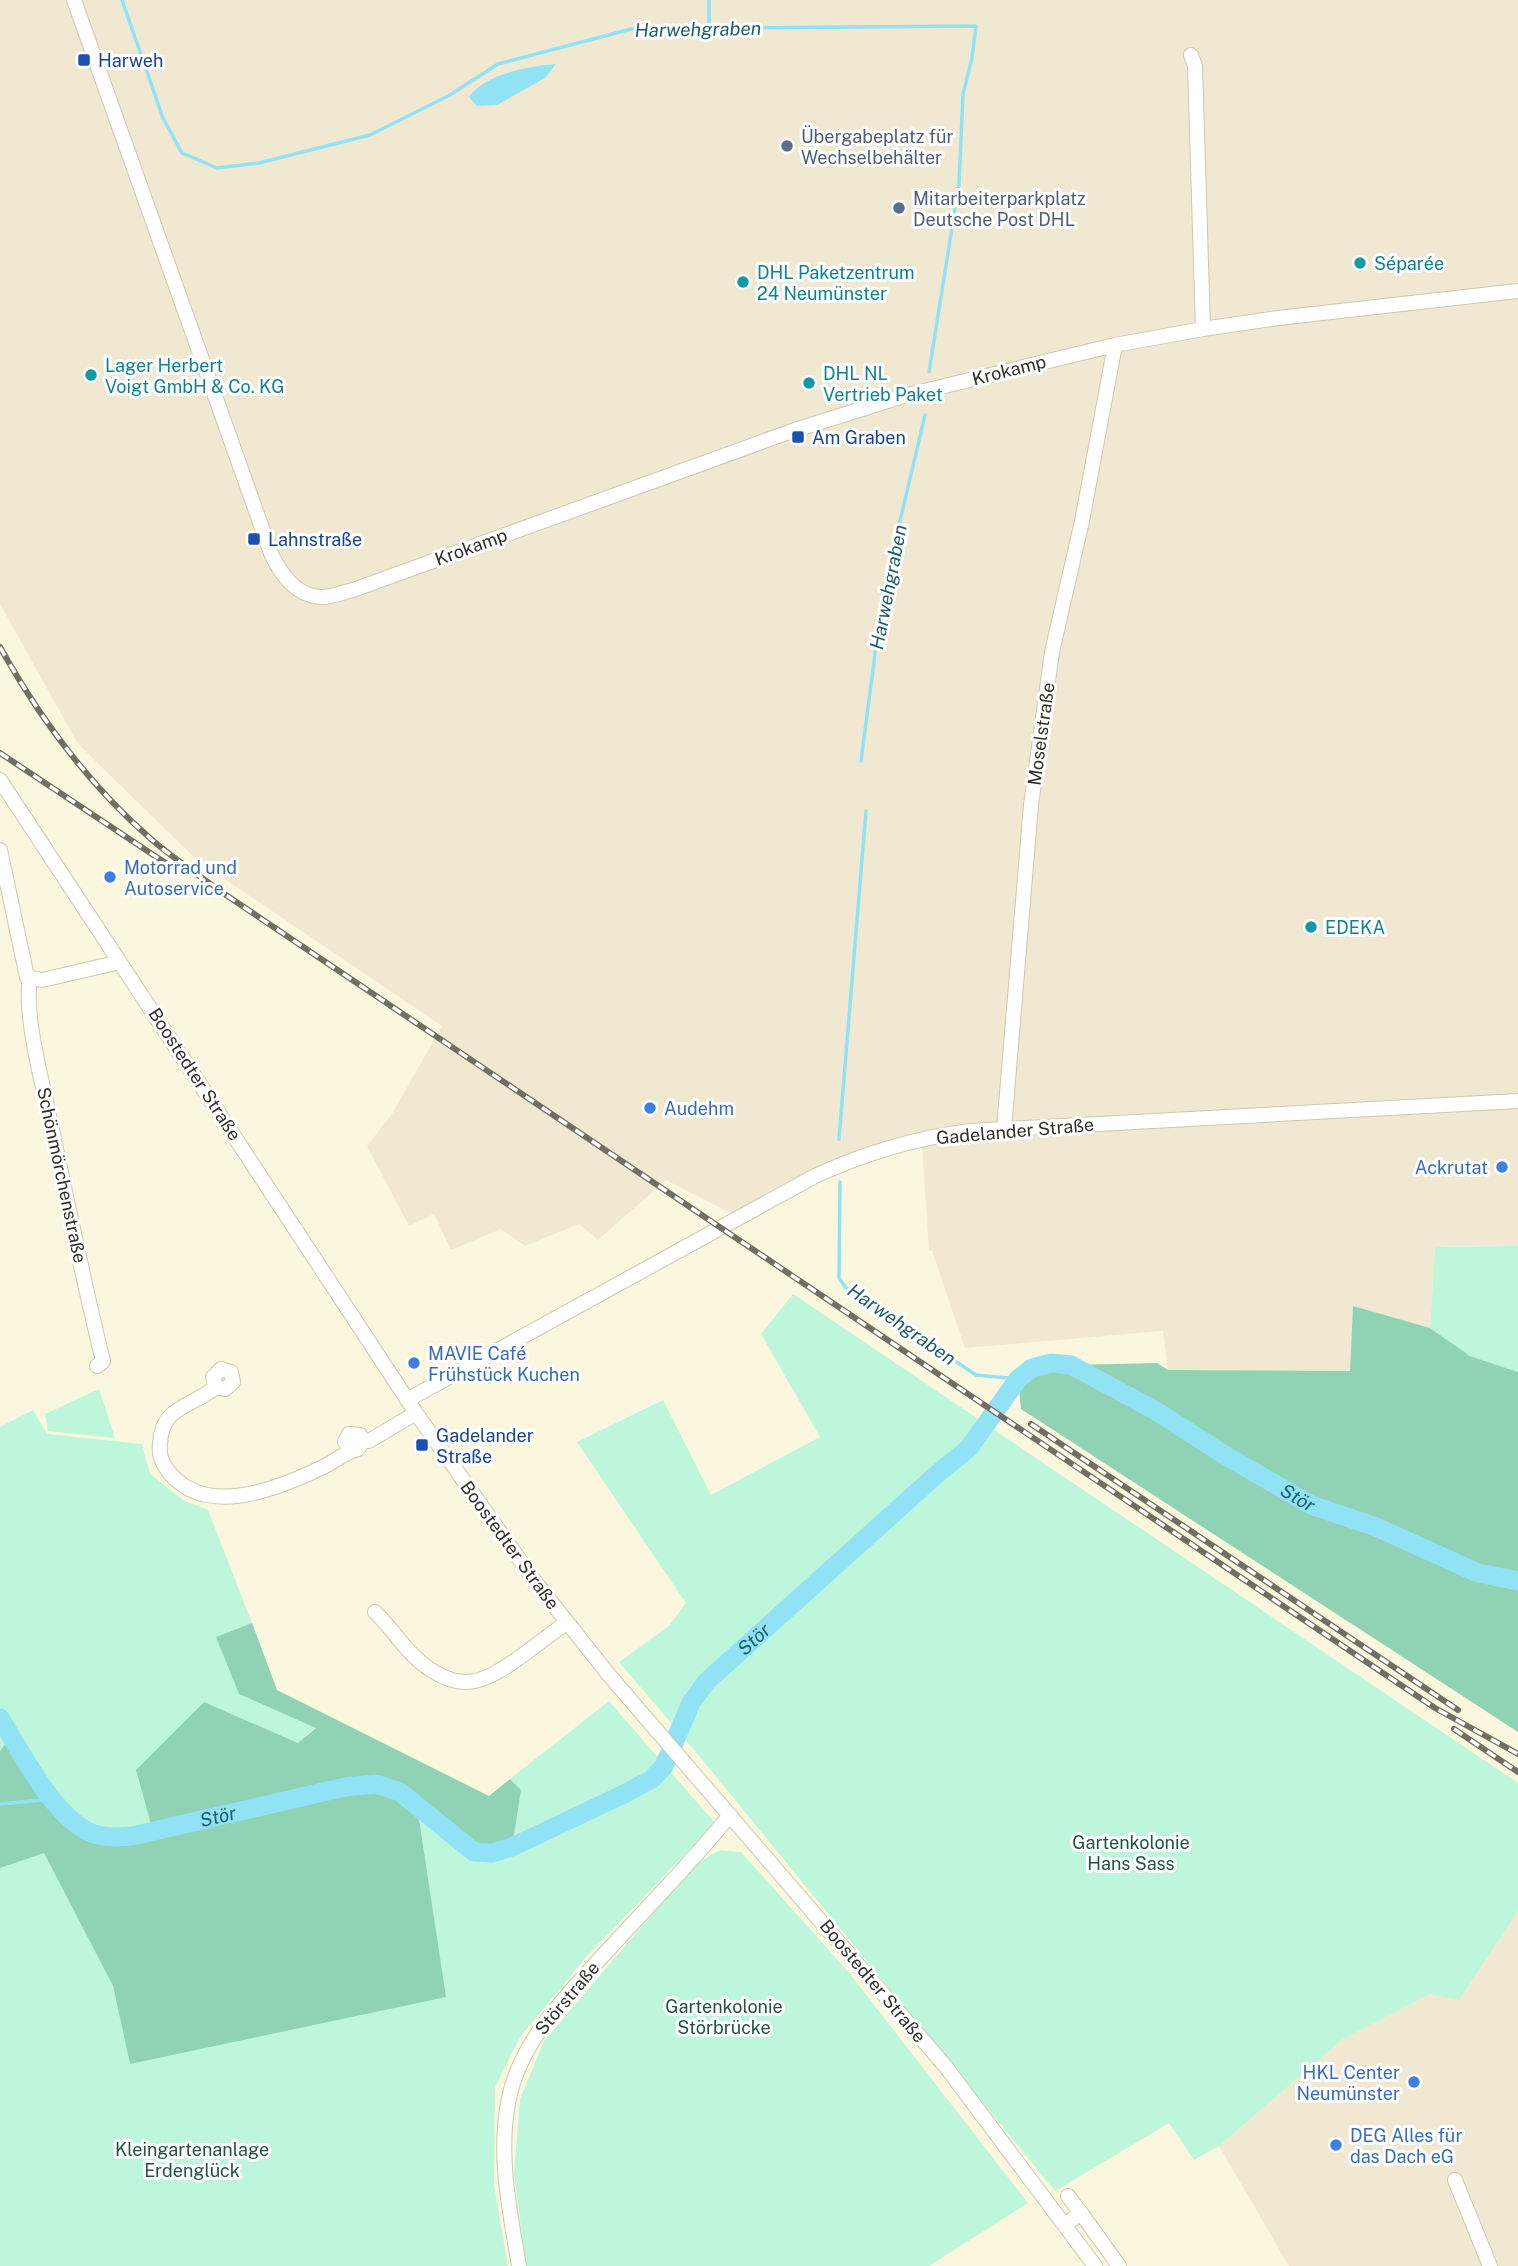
<svg xmlns="http://www.w3.org/2000/svg" width="1518" height="2266" font-family="'Public Sans',sans-serif">
	<style>
		.industrial { fill: #f1e8d2 }
		.green { fill: #bef6db }
		.forest { fill: #8fd3b4 }
		.water { fill: #92e2f5 }
		.lines { fill: none; stroke-linecap: round; stroke-linejoin: round }
		.stream { stroke: #92e2f5; stroke-width: 3.5 }
		.river { stroke: #92e2f5; stroke-width: 19 }
		.minor-casing { stroke: #ccc8b1; stroke-width: 16 }
		.minor { stroke: #fff; stroke-width: 14 }
		.rail-casing { stroke: #716f61; stroke-width: 6 }
		.rail { stroke: #fff; stroke-width: 3.5; stroke-dasharray: 10; stroke-linecap: butt }
		.transit-dot { fill: #1a4fb4; stroke: #fff; stroke-width: 2.5 }
		.service-dot { fill: #5c6f8a; stroke: #fff; stroke-width: 2.5 }
		.culture-dot { fill: #0f9aa8; stroke: #fff; stroke-width: 2.5 }
		.shop-dot { fill: #3f7fe0; stroke: #fff; stroke-width: 2.5 }
		.labels { text-anchor: middle; dominant-baseline: central; stroke-width: 6; stroke-linejoin: round; paint-order: stroke }
		.transit-label { font-size: 18px; fill: #164399; stroke: #fff; text-anchor: start }
		.service-label { font-size: 18px; fill: #4e5e75; stroke: #fff; text-anchor: start }
		.culture-label { font-size: 18px; fill: #0d838f; stroke: #fff; text-anchor: start }
		.street-label { font-size: 18px; fill: #302f26; stroke: #fff }
		.shop-label { font-size: 18px; fill: #366cbe; stroke: #fff; text-anchor: start }
		.park-label { font-size: 18px; fill: #1f543f; stroke: #fff }
		.water-label { font-size: 19px; font-style: italic; fill: #1b5d6a; stroke: #fff }
	</style>
	<rect width="100%" height="100%" fill="#fbf7df"/>
	<path class="industrial" d="M0,0h1518v1246l-83,1 -5,81 -77,-21 -3,64 -182,-1 -5,-39 -198,17 -33,-97h-3l-7,-105 -79,24 -24,11 -71,41 -82,-42 -68,60 -19,-16 -54,22 -24,-17 -50,21 -17,-36 -25,12 -42,-80 25,-32 50,-88 -244,-165 -120,-117 -78,-140z
		M1518,1911v355h-229l-70,-120 124,-107 88,-46 28,6z"/>
	<path class="green" d="M1518,1246v126l-48,-16 -40,-28 5,-81z
		M793,1294l725,489v128l-59,89 -29,-6 -87,45 -124,107 -25,14 -25,-37 -114,68 -355,-434 -81,-95 50,-36 17,-23 -109,-161 86,-42 48,95 109,-58 -59,-103z
		M99,1389l16,49 -67,-7 -3,-17z
		M33,1410l14,24 95,10 8,30 33,26 25,10 44,113 -36,14 100,90 -18,16 -94,-41 -50,129c-14,3 -29,7 -43,6 -51,-3 -76,-64 -100,-101l-11,15v-324z
		M609,1701l106,122 -129,134 -66,80 -25,50 -1,98 14,81h-508v-398l44,-16 69,134 17,78 287,-259 12,9 92,-24 -11,-11z
		M720,1850l21,2 109,122 178,229 -99,63h-403l-12,-92 6,-75 24,-58 151,-177z"/>
	<path class="forest" d="M1353,1306l77,22 40,28 48,16v360l-497,-323 -3,-30 14,-11 19,-5 20,2 86,-2 11,7 182,1z
		M252,1623l25,67 212,106 21,-17 11,11 -9,57 -20,6 -18,-1 -57,-46 29,191 -316,67 -17,-78 -69,-133 -44,15v-117l11,-15c24,37 49,97 99,101 15,1 30,-3 43,-6l-17,-61 68,-68 94,41 18,-15 -77,-34 -23,-57z"/>
	<path class="water" d="M556,64l-11,14 -48,27 -20,1 -8,-9c15,-23 61,-31 87,-33z"/>
	<g class="lines">
		<path class="stream" d="M122,0l41,118 19,35 35,15 42,-5 111,-28 80,-40 48,-31 133,-35 345,-3 -4,32 -9,36 -4,90 -30,188
			M709,0v28
			M861,761l22,-168 42,-178
			M839,1139l27,-328
			M840,1182l-1,96 7,10 130,87 42,4
			M0,1804l52,-5"/>
		<path class="river" id="s1" d="M0,1718c22,35 52,96 89,114 14,6 29,5 43,4l213,-49 31,-3 24,8 74,60 18,1 20,-6 112,-53 28,-15 12,-13 27,-63 15,-21 231,-208 32,-26 49,-69 14,-11 19,-5 20,2 85,46 67,43 88,51 65,22 102,46 40,8"/>
		<defs>
			<path id="minor" d="M74,0l198,556c10,19 23,39 48,41 10,1 23,-5 33,-7l439,-159 111,-35 212,-51 88,-16 75,-11 240,-27
				M1191,55l4,11 8,263
				M0,780l416,633 120,170 73,92 337,392 149,199
				M0,850l27,127 15,3 78,-18
				M30,979c-6,32 10,94 17,127 18,85 35,170 56,255l-6,5
				M1004,1129l27,-324 21,-153 30,-131 33,-176
				M216,1387l-3,-10 8,-8 10,3 2,10 -8,7 -9,-2c-24,20 -55,19 -56,57 -1,8 0,14 4,21 35,56 111,25 157,3 13,-6 24,-16 37,-19l5,-8h6l47,-28
				M407,1400l408,-224c50,-23 100,-38 155,-45l548,-30
				M351,1450l-6,-8 4,-8 11,1 3,6
				M375,1612c16,15 27,34 43,48 42,36 66,23 105,-5 15,-11 29,-22 43,-32
				M1455,2180l35,86
				M1068,2196l13,17
				M1066,2224l15,-11 38,53
				M519,2266c-9,-54 -21,-109 -11,-163 11,-62 60,-109 101,-154 40,-44 83,-87 121,-134"/>
		</defs>
		<use href="#minor" class="minor-casing"/>
		<use href="#minor" class="minor"/>
		<defs>
			<path id="rail" d="M0,647c39,70 90,139 151,192 22,19 46,35 69,52l1215,817 83,46
				M0,753l176,117
				M1031,1424l427,286
				M1454,1729l64,43"/>
		</defs>
		<use href="#rail" class="rail-casing"/>
		<use href="#rail" class="rail"/>
	</g>
	<g class="transit-dot">
		<rect x="77" y="53" width="14" height="14" rx="3.5"/>
		<rect x="791" y="430" width="14" height="14" rx="3.5"/>
		<rect x="247" y="532" width="14" height="14" rx="3.5"/>
		<rect x="415" y="1438" width="14" height="14" rx="3.5"/>
	</g>
	<g class="service-dot">
		<circle cx="787" cy="146" r="7"/>
		<circle cx="899" cy="208" r="7"/>
	</g>
	<g class="culture-dot">
		<circle cx="1360" cy="263" r="7"/>
		<circle cx="743" cy="282" r="7"/>
		<circle cx="91" cy="375" r="7"/>
		<circle cx="809" cy="383" r="7"/>
		<circle cx="1311" cy="927" r="7"/>
	</g>
	<g class="shop-dot">
		<circle cx="110" cy="877" r="7"/>
		<circle cx="650" cy="1108" r="7"/>
		<circle cx="1502" cy="1167" r="7"/>
		<circle cx="414" cy="1363" r="7"/>
		<circle cx="1414" cy="2082" r="7"/>
		<circle cx="1336" cy="2145" r="7"/>
	</g>
	<g class="labels">
		<g class="transit-label">
			<text x="98" y="60">Harweh</text>
			<text x="812" y="437">Am Graben</text>
			<text x="268" y="539">Lahnstraße</text>
			<text x="436" y="1435">Gadelander<tspan x="436" dy="21">Straße</tspan></text>
		</g>
		<g class="service-label">
			<text x="801" y="136">Übergabeplatz für<tspan x="801" dy="21">Wechselbehälter</tspan></text>
			<text x="913" y="198">Mitarbeiterparkplatz<tspan x="913" dy="21">Deutsche Post DHL</tspan></text>
		</g>
		<g class="culture-label">
			<text x="1374" y="263">Séparée</text>
			<text x="757" y="272">DHL Paketzentrum<tspan x="757" dy="21">24 Neumünster</tspan></text>
			<text x="105" y="365">Lager Herbert<tspan x="105" dy="21">Voigt GmbH &amp; Co. KG</tspan></text>
			<text x="823" y="373">DHL NL<tspan x="823" dy="21">Vertrieb Paket</tspan></text>
			<text x="1325" y="927">EDEKA</text>
		</g>
		<g class="street-label">
			<text transform="translate(1009 370) rotate(-14)">Krokamp</text>
			<text transform="translate(471 547) rotate(-20)">Krokamp</text>
			<text transform="translate(1041 734) rotate(-82)">Moselstraße</text>
			<text transform="translate(195 1074) rotate(57)">Boostedter Straße</text>
			<text transform="translate(1015 1131) rotate(-5)">Gadelander Straße</text>
			<text transform="translate(62 1175) rotate(78)">Schönmörchenstraße</text>
			<text transform="translate(510 1545) rotate(54)">Boostedter Straße</text>
			<text transform="translate(873 1981) rotate(50)">Boostedter Straße</text>
			<text transform="translate(567 1998) rotate(-50)">Störstraße</text>
		</g>
		<g class="shop-label">
			<text x="124" y="867">Motorrad und<tspan x="124" dy="21">Autoservice</tspan></text>
			<text x="664" y="1108">Audehm</text>
			<text x="1488" y="1167" text-anchor="end">Ackrutat</text>
			<text x="428" y="1353">MAVIE Café<tspan x="428" dy="21">Frühstück Kuchen</tspan></text>
			<text x="1400" y="2072" text-anchor="end">HKL Center<tspan x="1400" dy="21">Neumünster</tspan></text>
			<text x="1350" y="2135">DEG Alles für<tspan x="1350" dy="21">das Dach eG</tspan></text>
		</g>
		<g class="park-label">
			<text x="1131" y="1842">Gartenkolonie<tspan x="1131" dy="21">Hans Sass</tspan></text>
			<text x="724" y="2006">Gartenkolonie<tspan x="724" dy="21">Störbrücke</tspan></text>
			<text x="192" y="2149">Kleingartenanlage<tspan x="192" dy="21">Erdenglück</tspan></text>
		</g>
		<g class="water-label">
			<text transform="translate(698 29) rotate(-1)">Harwehgraben</text>
			<text transform="translate(888 587) rotate(-79)">Harwehgraben</text>
			<text transform="translate(902 1324) rotate(35)">Harwehgraben</text>
			<text stroke="none"><textPath href="#s1" startOffset="1624">Stör</textPath></text>
			<text stroke="none"><textPath href="#s1" startOffset="931">Stör</textPath></text>
			<text stroke="none"><textPath href="#s1" startOffset="278">Stör</textPath></text>
		</g>
	</g>
</svg>
